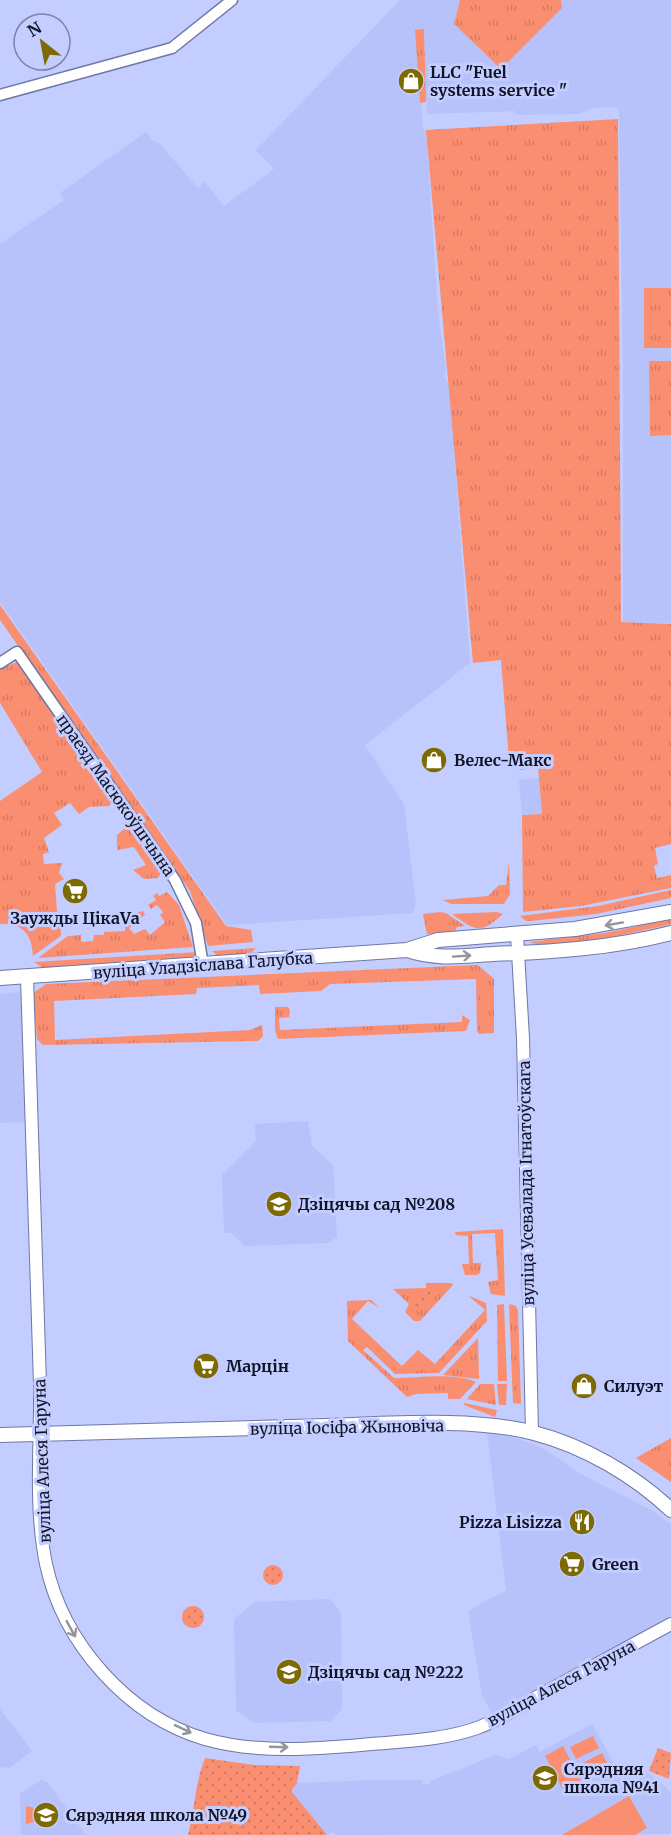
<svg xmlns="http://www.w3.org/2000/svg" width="671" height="1835" font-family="Merriweather,serif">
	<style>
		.built { fill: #b7c1fa }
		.grass { fill: url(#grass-tufts) }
		.park { fill: url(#park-dots) }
		.pitch { fill: #fa8e71 }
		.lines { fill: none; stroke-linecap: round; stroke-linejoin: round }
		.minor-casing { stroke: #6f77a4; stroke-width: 13 }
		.tertiary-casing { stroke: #6f77a4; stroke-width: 14 }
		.secondary-casing { stroke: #6f77a4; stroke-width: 16 }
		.minor { stroke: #fff; stroke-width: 10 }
		.tertiary { stroke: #fff; stroke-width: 12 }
		.secondary { stroke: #fff; stroke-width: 14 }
		.oneway { stroke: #94959d }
		.labels { text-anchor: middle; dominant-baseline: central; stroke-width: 6; stroke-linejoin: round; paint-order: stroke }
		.poi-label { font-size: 16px; font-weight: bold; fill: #111425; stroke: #c3cdff; text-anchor: start }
		.street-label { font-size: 16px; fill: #111425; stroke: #c3cdff }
	</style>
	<defs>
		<pattern id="grass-tufts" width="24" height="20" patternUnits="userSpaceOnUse" patternTransform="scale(1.5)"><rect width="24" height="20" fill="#fa8e71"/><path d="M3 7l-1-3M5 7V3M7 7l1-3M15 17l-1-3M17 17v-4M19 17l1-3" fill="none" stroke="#d57a62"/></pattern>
		<pattern id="park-dots" width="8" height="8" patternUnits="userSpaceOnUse" patternTransform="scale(1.5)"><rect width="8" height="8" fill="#fa8e71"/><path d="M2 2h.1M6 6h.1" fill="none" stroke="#d57a62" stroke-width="1.8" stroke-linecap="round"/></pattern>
	</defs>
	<rect width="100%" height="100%" fill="#c3cdff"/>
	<path class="built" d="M400,0h60l-6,24 47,45 61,-61 -1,-8h110v623l-48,-1v-253l-4,-259 -5,-3 -22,1 -13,6 -63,1 -1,-4 -88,3 -3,-85 -9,1 8,100h3l12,183 8,55 -2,8 5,9 21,278 -105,82 39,59 12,100 -3,9 -186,12 -227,-323v-358l64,-44 -4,-7 86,-61 5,7 9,5 38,44 7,-6 19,24 50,-37 -18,-19z
		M539,778l3,36 -20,1 -3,-35z
		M20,992l7,130 -27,1v-129z
		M308,1121l4,25 21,19 4,72 -9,6 -83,3 -14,-13h-7l-2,-58 34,-34 -1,-17z
		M487,1432l32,7 27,11 35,24 72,37 18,13v92l-178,100 -11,-21 -14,-84 38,-21z
		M330,1599l11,13 1,97 -11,12 -77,2 -18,-13 -2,-91 21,-17z
		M0,1709l32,42 -23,17 -9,-1z
		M592,1724l29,52 17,-10 28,21 5,8v39l-335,1 -2,-3 -9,3 -34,-44 6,-8 78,-3h47l1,4h7l1,-3 65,-26 13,4 27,-14 4,7z
		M41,1780l6,2 39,53h-65l-1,-41z"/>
	<path class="grass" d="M460,0h101l1,8 -61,61 -47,-45z
		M424,29l2,73 -6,1 -5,-73z
		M618,119l3,503 50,2v220l-16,4 3,16 -4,2 3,12 14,-3v13l-90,18 -58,6 -1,-97 20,-1 -4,-47 -18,3 -11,-11 -8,-99 -28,3 -47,-533z
		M644,288h27v60h-27z
		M649,361h22v74l-21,1z
		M0,605l226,321 25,4 2,12 -45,4 -18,-55 -190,-271z
		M17,662l96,138 -4,6 -20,1 -10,7 -9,-11 -16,10 8,12 -18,13 5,14 -6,2 1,10 18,-1 -3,10 5,6 -9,5 2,27 4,3v22l-28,20c-1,-22 -10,-33 -33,-32v-123l42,-29 -42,-69v-34z
		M125,828l8,1 30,41 -5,8 -14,1 -11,-9 13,-5 -12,-18 -17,3v-15z
		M509,862l1,32 -6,10h-53l-8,-4 45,-4 11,-11h7z
		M671,890v8l-75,16 -65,7h-5l-6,-5 78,-10z
		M167,892l12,13 14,42 -155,11 30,-22 13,-1v7l12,-1 1,-6h10v-3l21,-1v-15l18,-5 2,4 -6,4 -4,-5 -5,4 4,6 -5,4 5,6 11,-5 5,6 15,-13 -5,-7 3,-3 -6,-7 -6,4 -3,-4 8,-5 -3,-4 4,-3 2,3z
		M440,912l6,1 19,13 -8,1 -3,6 -27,1 -4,-20z
		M497,912l6,2c-23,20 -26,18 -51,0z
		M671,919v5c-22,6 -127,28 -141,18l75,-9z
		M256,948l-8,8 -28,2 -8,-7z
		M198,952l-5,6 -150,10 -9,-6z
		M478,965l16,14v54l-15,1 -2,-3 -1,-52 -146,5 -9,7 -61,3 -1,-9 -62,3 -1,6 -142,7 1,39 195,-10 12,-5 1,11 -5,5 -215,4 -6,-6 -4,-46 13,-9z
		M275,1007h13l2,3 -1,7 -10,1 1,12 182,-8v-7l8,5 -4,11 -188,8 -3,-8z
		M503,1229l2,67 -14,-2 -3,-12 10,-2 -3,-47 -23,1 1,29h8l-1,10 -3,2h-12l-3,-11h7l-1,-28 -12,-1 -1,-3z
		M426,1283h26l1,2 -33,36h-6l-9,-9 4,-8 -16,-15 33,-1z
		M469,1296l17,7 1,18 -48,52 -44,1 -28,-27 -4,3 31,28c22,0 62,-6 82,4l-16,17h-12v-6l-32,1 -9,3 -59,-56 -1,-40 24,-1 9,8 -12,-7 -16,18 50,47 16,-16 17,14 50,-54z
		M504,1304l3,77h-9l-1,-76z
		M509,1304l7,2 2,5 3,93 -8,-1z
		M478,1338l1,41 -36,-4z
		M480,1384h14l2,21 -29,-6z
		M497,1384h10l-1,21h-7z
		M464,1403l33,7 -2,7 -31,-12z
		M671,1438v44l-35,-24z"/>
	<path class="park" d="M426,1288l9,9 -16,15 -8,-9z
		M263 1575a10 10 0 1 1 20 0a10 10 0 1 1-20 0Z
		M182 1617a11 11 0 1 1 22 0a11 11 0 1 1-22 0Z
		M658,1748l13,5 -2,26 -20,-8z
		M205,1758l49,7 46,1 -3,17 -6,8 36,44h-139c7,-27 7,-52 17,-77z"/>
	<path class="pitch" d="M593,1736l6,12 -23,11 -6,-12z
		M563,1746l18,34 -18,10 -18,-34z
		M602,1753l6,12 -23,11 -6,-11z
		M629,1796l18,32 -12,7h-73z
		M26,1806l29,7v3l-29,8z"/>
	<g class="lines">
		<defs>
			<path id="minor" d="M0,95l172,-47 60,-48
				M0,663l17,-11 158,228 21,43 7,42"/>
			<path id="tertiary" d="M517,935l6,103 9,394
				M27,977c4,136 8,272 13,407 1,59 -6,122 6,180 17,79 81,152 159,175 52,15 113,10 166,5 35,-3 72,-4 106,-16 23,-8 44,-22 65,-34 43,-23 86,-47 129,-70"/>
			<path id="secondary" d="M407,950c29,10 56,6 86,4 60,-2 120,-6 178,-21
				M0,978l407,-28 31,-10 137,-11 96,-17
				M0,1435c109,-3 217,-6 326,-9 64,-2 147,-9 208,7 50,13 100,42 137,77"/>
		</defs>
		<use href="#minor" class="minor-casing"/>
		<use href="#tertiary" class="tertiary-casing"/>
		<use href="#secondary" class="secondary-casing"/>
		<use href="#minor" class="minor"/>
		<use href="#tertiary" class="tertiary"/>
		<use href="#secondary" class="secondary"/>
	</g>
	<defs><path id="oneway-shaft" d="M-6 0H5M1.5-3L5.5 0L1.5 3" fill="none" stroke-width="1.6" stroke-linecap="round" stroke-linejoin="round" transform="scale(1.5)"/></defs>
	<g class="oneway">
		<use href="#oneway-shaft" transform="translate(614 924) rotate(170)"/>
		<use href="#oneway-shaft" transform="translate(462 956) rotate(-4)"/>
		<use href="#oneway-shaft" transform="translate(71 1629) rotate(61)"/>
		<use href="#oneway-shaft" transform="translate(183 1729) rotate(25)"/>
		<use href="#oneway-shaft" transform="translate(279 1747) rotate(2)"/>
	</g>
	<defs>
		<symbol id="shop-disc" viewBox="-11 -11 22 22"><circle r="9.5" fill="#7e6a02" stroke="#c3cdff"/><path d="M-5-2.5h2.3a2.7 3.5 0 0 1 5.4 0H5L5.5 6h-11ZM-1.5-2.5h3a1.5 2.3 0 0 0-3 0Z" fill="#fff"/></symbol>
		<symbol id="supermarket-disc" viewBox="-11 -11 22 22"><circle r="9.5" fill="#7e6a02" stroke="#c3cdff"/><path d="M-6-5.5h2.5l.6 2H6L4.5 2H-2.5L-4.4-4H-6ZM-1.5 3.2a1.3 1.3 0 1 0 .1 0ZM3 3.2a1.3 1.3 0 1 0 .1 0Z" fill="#fff"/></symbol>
		<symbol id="school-disc" viewBox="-11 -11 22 22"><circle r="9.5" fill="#7e6a02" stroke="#c3cdff"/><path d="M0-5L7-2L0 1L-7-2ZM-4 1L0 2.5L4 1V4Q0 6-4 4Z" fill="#fff"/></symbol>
		<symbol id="restaurant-disc" viewBox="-11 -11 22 22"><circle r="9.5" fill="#7e6a02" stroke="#c3cdff"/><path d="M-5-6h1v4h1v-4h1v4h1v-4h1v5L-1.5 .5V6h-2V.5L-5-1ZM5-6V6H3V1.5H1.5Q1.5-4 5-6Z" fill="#fff"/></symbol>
	</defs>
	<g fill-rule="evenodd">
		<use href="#shop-disc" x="396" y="66" width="30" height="30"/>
		<use href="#shop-disc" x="419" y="745" width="30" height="30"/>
		<use href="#supermarket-disc" x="60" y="876" width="30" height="30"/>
		<use href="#school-disc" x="264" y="1189" width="30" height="30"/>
		<use href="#supermarket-disc" x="191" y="1351" width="30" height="30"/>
		<use href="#shop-disc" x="569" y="1371" width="30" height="30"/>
		<use href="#restaurant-disc" x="567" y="1507" width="30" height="30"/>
		<use href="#supermarket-disc" x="557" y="1549" width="30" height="30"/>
		<use href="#school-disc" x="274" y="1657" width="30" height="30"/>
		<use href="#school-disc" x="530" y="1763" width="30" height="30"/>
		<use href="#school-disc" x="31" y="1800" width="30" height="30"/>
	</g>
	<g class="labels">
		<g class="poi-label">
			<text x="430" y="72">LLC "Fuel<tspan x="430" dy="18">systems service "</tspan></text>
			<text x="454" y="760">Велес-Макс</text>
			<text x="75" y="918" text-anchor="middle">Заужды ЦікаVа</text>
			<text x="298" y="1204">Дзіцячы сад №208</text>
			<text x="226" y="1366">Марцін</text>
			<text x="604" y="1386">Силуэт</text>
			<text x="562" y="1522" text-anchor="end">Pizza Lisizza</text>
			<text x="592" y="1564">Green</text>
			<text x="308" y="1672">Дзіцячы сад №222</text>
			<text x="564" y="1769">Сярэдняя<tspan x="564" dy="18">школа №41</tspan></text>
			<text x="66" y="1815">Сярэдняя школа №49</text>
		</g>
		<g class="street-label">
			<text transform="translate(116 795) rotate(55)">праезд Масюкоўшчына</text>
			<text transform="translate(203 965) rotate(-4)">вуліца Уладзіслава Галубка</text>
			<text transform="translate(526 1183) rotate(-91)">вуліца Усевалада Ігнатоўскага</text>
			<text transform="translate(347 1427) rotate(-1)">вуліца Іосіфа Жыновіча</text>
			<text transform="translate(42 1461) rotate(-92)">вуліца Алеся Гаруна</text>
			<text transform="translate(561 1683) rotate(-28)">вуліца Алеся Гаруна</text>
		</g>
	</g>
	<g transform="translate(42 42) rotate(329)"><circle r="28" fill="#c3cdff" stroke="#7c83a8" stroke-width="1.5"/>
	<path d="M0-4.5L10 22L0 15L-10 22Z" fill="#7e6a02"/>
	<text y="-9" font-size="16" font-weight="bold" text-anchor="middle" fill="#111425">N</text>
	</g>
</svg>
